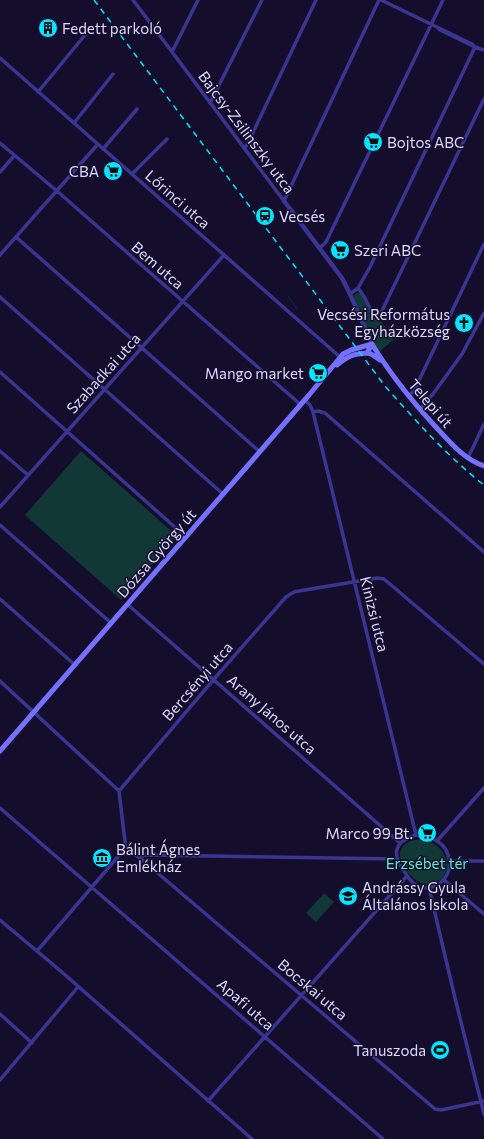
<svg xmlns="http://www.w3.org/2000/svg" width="484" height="1139" font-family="Commissioner,sans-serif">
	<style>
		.green { fill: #113736 }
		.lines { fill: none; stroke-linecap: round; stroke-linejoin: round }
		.stream { stroke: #05204e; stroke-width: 1.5 }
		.minor { stroke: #393590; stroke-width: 3.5 }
		.tertiary { stroke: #393590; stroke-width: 4.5 }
		.secondary { stroke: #7571ff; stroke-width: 5 }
		.rail { stroke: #06e5ff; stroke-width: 1.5; stroke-dasharray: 6 5; stroke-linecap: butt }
		.labels { text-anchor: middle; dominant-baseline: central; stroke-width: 3; stroke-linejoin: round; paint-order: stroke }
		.poi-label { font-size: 15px; fill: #dedaff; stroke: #140e2c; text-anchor: start }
		.street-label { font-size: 15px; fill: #dedaff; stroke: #140e2c }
		.park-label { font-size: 15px; fill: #59ecc8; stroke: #140e2c }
	</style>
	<rect width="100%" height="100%" fill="#140e2c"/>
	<path class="green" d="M357,293l4,1 3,5 7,16 9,5 14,19 -15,13 -11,-21 -14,-34 1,-3z
		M81,451l96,85 -56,64 -96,-85z
		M422,839c16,3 34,21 21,38 -3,3 -8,7 -13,8 -15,2 -43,-30 -23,-42 4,-3 10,-3 15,-4z
		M324,893l10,9 -18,20 -10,-9z"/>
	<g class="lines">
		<path class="stream" d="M288,296l9,13"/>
		<path class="minor" d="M133,0l151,201 95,-201
			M381,0l91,44 3,3 -35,-17 -2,-2
			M172,52l26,-52
			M0,58l340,299
			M38,92l47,-57
			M210,103l52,-103
			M74,123l39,-49
			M0,143l57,48 244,214
			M244,148l3,-3 69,-145
			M103,149l34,-40
			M0,172l14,-16
			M132,174l35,-35
			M16,237l244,215
			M320,248l6,-6 117,-242
			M0,255l98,-111
			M358,288l7,10 7,15 5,4 3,-2 104,-216
			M350,294l8,-6 12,-21 105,-220 9,3
			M0,297l223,197
			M0,372l186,165
			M408,396l6,-5 70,-147
			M305,400l5,5 3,7 103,423
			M420,409l13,-15 29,-40 22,-41
			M313,412l5,-1 7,2 159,139
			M0,451l28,24
			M468,458l16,-34
			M0,507l224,-252
			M0,525l111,98
			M0,599l75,66
			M127,604l273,239
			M0,681l119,110
			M0,808l383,331
			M416,835c7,2 15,2 21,6 15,9 17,31 3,42 -6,4 -14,6 -21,4 -6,-3 -10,-8 -13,-13 -14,-18 -14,-32 10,-39z
			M437,841l47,-53
			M126,850l-7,-59 95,-112 72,-82 8,-5 5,-1 78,-13 7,1 100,85
			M126,850l3,1 11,7 295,251 6,1 43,-9
			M140,858l2,-2 4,-1 250,4
			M449,861h35
			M444,880l40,34
			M429,888l26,110 29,116
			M0,920l63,53 189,166
			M37,951l85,-99 4,-2
			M0,1014l32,29
			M0,1080l78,-93
			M208,1101l199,-225"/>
		<path class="tertiary" d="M284,201l58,77 8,16 22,50"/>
		<path class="secondary" d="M372,344c18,30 39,56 62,81 15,16 29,34 50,41
			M367,353l4,1 9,6
			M337,365c11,-9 16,-11 30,-12l5,-9
			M0,751l309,-356 34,-41 8,-4 21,-6"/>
		<path class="rail" d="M94,0l291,386c31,35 62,70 99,99"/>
	</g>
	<defs>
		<symbol id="building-disc" viewBox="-11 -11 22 22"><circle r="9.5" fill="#06e5ff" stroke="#140e2c"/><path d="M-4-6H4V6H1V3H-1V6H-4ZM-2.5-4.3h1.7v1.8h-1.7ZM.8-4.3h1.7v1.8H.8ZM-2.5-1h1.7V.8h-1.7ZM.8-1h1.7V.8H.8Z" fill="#111"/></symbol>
		<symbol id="supermarket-disc" viewBox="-11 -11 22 22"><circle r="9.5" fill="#06e5ff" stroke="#140e2c"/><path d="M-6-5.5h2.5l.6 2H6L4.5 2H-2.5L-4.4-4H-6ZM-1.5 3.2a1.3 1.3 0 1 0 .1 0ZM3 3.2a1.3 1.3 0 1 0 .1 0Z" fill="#111"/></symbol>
		<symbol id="station-disc" viewBox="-11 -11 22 22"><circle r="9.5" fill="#06e5ff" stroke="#140e2c"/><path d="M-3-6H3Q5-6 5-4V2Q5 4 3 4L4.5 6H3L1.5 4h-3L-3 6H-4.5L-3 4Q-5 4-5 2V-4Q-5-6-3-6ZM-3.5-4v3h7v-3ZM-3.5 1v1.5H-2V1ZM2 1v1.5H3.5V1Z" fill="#111"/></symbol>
		<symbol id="church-disc" viewBox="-11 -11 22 22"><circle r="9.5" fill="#06e5ff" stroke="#140e2c"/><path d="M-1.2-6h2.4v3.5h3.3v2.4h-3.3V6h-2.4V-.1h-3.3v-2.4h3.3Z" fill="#111"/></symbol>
		<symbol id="museum-disc" viewBox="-11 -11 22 22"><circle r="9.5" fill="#06e5ff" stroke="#140e2c"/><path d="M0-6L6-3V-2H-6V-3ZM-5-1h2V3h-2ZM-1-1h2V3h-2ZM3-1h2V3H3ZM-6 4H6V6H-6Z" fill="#111"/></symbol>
		<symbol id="school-disc" viewBox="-11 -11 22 22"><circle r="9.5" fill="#06e5ff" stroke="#140e2c"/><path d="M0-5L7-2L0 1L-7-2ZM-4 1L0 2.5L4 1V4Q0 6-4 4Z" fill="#111"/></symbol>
		<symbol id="stadium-disc" viewBox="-11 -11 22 22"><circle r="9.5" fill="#06e5ff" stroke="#140e2c"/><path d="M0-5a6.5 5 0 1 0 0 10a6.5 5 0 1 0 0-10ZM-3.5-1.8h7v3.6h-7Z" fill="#111"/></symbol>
	</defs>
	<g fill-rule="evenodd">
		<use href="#building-disc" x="37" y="17" width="22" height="22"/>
		<use href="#supermarket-disc" x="362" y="131" width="22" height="22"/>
		<use href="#supermarket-disc" x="102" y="160" width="22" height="22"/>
		<use href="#station-disc" x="254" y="205" width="22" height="22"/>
		<use href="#supermarket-disc" x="329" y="239" width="22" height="22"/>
		<use href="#church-disc" x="453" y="312" width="22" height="22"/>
		<use href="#supermarket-disc" x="307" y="362" width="22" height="22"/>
		<use href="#supermarket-disc" x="416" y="822" width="22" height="22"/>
		<use href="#museum-disc" x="91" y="847" width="22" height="22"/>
		<use href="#school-disc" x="337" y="885" width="22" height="22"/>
		<use href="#stadium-disc" x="429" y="1039" width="22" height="22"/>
	</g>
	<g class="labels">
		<g class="poi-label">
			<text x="62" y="28">Fedett parkoló</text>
			<text x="387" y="142">Bojtos ABC</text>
			<text x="99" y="171" text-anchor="end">CBA</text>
			<text x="279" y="216">Vecsés</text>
			<text x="354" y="250">Szeri ABC</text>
			<text x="450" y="314" text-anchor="end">Vecsési Református<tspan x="450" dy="17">Egyházközség</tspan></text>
			<text x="304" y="373" text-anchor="end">Mango market</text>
			<text x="413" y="833" text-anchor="end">Marco 99 Bt.</text>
			<text x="116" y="849">Bálint Ágnes<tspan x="116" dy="17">Emlékház</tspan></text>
			<text x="362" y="887">Andrássy Gyula<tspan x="362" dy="17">Általános Iskola</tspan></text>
			<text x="426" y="1050" text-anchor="end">Tanuszoda</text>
		</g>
		<g class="street-label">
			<text transform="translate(247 132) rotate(53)">Bajcsy-Zsilinszky utca</text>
			<text transform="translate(178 199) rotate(41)">Lőrinci utca</text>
			<text transform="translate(158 265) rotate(41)">Bem utca</text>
			<text transform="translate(103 373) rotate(-48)">Szabadkai utca</text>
			<text transform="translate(431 403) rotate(49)">Telepi út</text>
			<text transform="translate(156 553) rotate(-49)">Dózsa György út</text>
			<text transform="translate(375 614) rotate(76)">Kinizsi utca</text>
			<text transform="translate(197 681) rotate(-49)">Bercsényi utca</text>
			<text transform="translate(272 714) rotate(41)">Arany János utca</text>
			<text transform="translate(313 989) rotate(40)">Bocskai utca</text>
			<text transform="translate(246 1004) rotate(41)">Apafi utca</text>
		</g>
		<g class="park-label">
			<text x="427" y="863">Erzsébet tér</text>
		</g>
	</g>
</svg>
